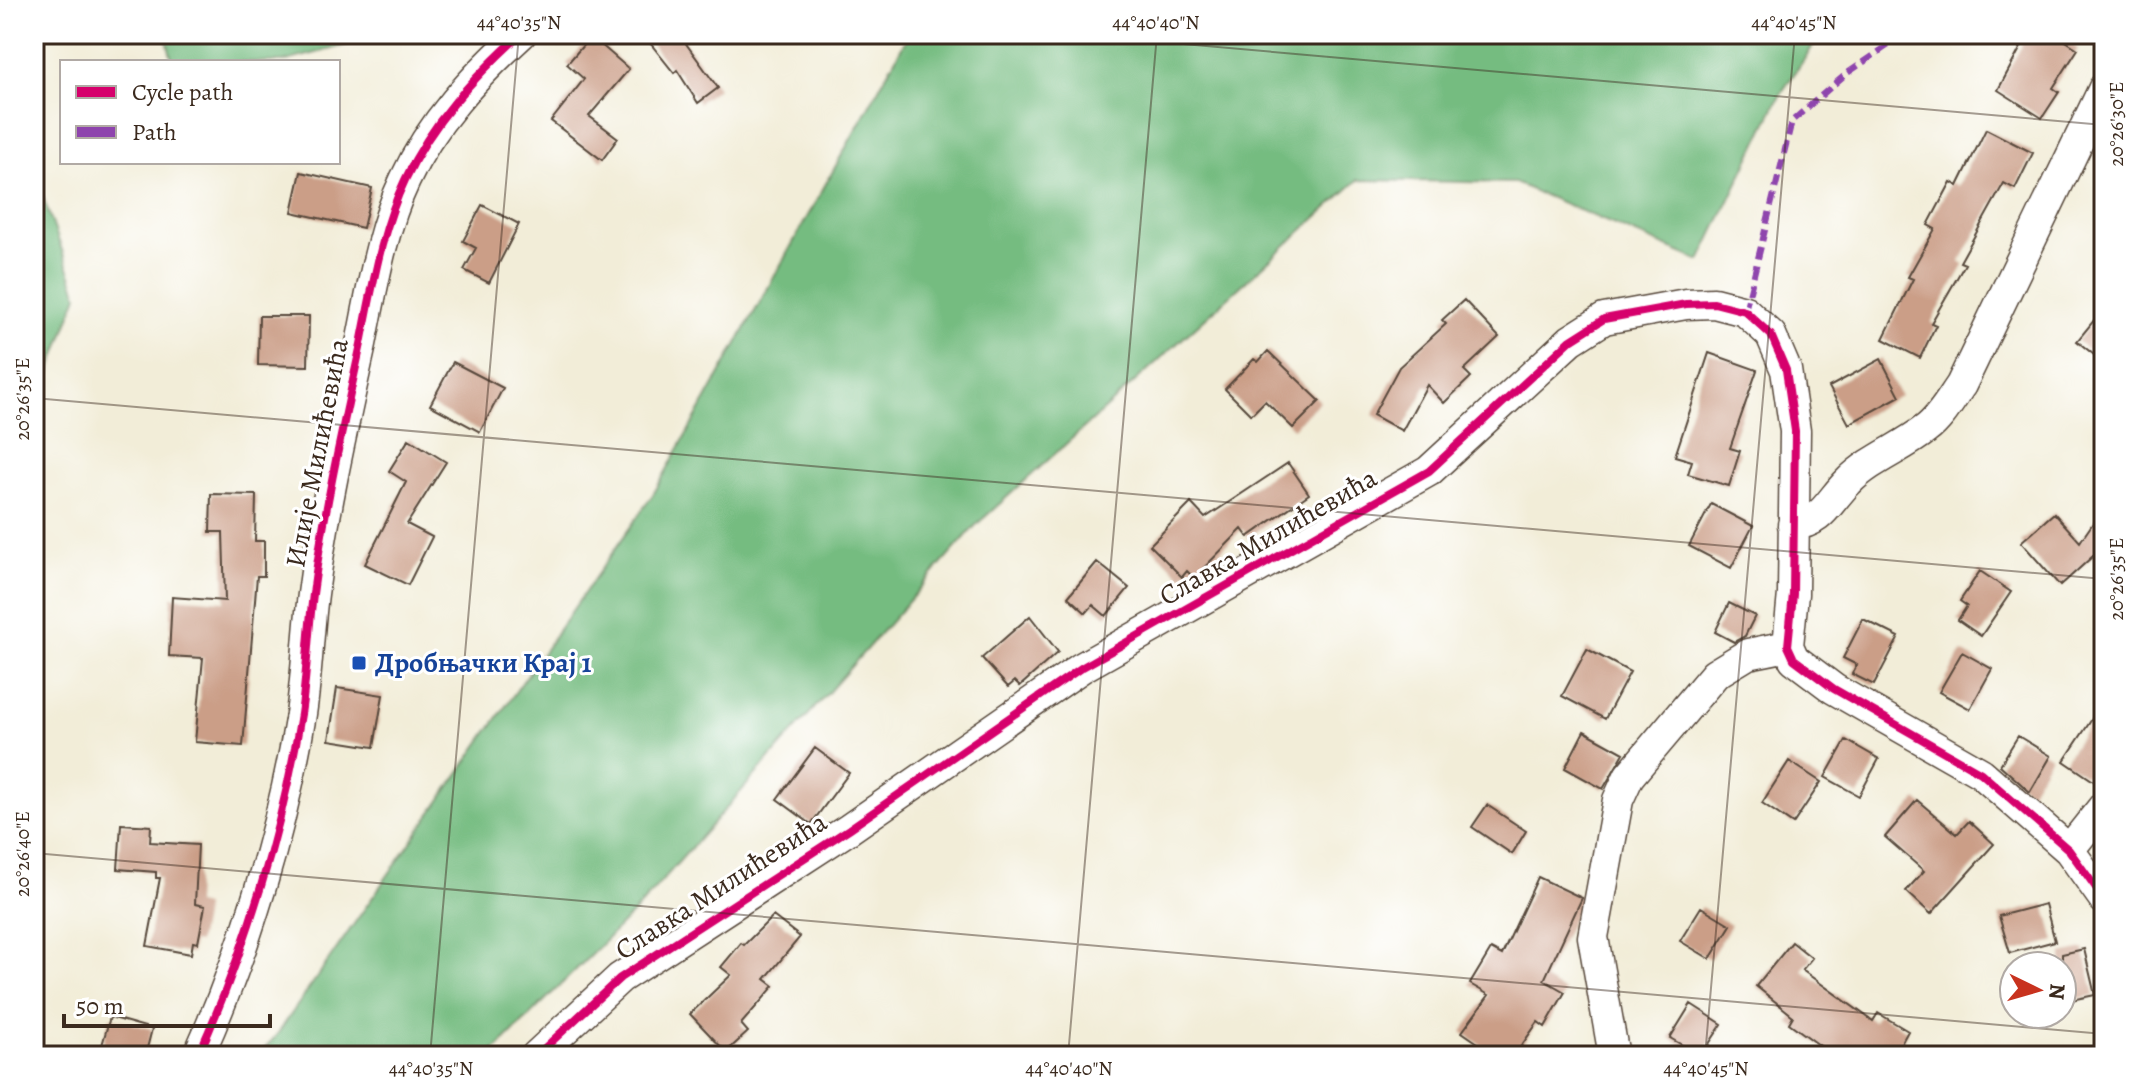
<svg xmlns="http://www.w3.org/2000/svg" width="2138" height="1090" font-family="Alegreya,serif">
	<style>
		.forest { fill: #74bc80; stroke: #58734f; stroke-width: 2 }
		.building { fill: #cb9e87 }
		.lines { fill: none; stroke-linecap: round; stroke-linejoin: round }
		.minor-casing { stroke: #56473a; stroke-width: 33 }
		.minor { stroke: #fff; stroke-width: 30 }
		.quiet { stroke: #8e44ad; stroke-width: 6; stroke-dasharray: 12 6; stroke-linecap: butt }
		.cycleway-casing { stroke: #fff; stroke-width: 13 }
		.cycleway { stroke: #d6006c; stroke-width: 8 }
		.ticks { fill: none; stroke: #3b2a1e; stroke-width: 2; stroke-opacity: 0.45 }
		.transit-dot { fill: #1a4fb4; stroke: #fff; stroke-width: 3 }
		.labels { text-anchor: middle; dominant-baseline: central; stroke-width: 6; stroke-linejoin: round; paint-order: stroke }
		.street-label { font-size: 28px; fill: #3b2a1e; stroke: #fff }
		.transit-label { font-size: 28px; font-weight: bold; fill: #164399; stroke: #fff; text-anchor: start }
		.neatline { fill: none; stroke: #3b2a1e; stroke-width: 3 }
		.ticks-label { font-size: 20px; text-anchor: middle; fill: #3b2a1e }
	</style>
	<rect width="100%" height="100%" fill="#fff"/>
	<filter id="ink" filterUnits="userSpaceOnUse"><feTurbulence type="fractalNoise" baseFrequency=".0125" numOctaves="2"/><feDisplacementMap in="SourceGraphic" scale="16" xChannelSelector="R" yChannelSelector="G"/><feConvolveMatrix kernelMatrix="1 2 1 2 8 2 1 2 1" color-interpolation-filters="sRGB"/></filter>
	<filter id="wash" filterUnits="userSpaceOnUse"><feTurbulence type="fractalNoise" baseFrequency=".006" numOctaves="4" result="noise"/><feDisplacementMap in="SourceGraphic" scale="32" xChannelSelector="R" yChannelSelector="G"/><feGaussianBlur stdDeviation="1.8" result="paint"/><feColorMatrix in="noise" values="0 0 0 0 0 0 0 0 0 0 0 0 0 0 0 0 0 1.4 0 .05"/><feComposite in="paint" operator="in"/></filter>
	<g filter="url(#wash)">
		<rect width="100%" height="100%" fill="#f2edd8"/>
		<path class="forest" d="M165,34h194l-5,9 -71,19h-110z
			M909,34h912l-41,61 -80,166 -185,-78 -157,-3 -383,346 -336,381 -150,149h-231l18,-20 378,-543z
			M34,172l44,123 -44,120z"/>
		<g id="blocks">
			<path class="building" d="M643,34h36l39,54 -20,15 -21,-33 -3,3z
				M2028,34h27l23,15 -25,39 6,4 -17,26 -44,-28z
				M591,36l38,33 -40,47 29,22 -16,22 -51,-39 33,-42 -17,-15z
				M1986,129l47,24 -18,36 -11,-6 -44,79 5,2 -34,59 5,2 -16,33 -37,-19 30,-60 -5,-2 27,-48 -7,-4 23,-43 7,4z
				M301,172l71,16 -9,40 -71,-16z
				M482,205l37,19 -30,59 -25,-13 12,-22 -13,-7z
				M1464,300l35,37 -35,33 7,7 -27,26 -17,-18 -25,46 -29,-16 26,-48 47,-43 -4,-4z
				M2104,308v55l-27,-22z
				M259,316h50l-1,50 -50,-1z
				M1268,351l52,50 -27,27 -28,-27 -14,14 -26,-26 29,-30 4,3z
				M1709,353l48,17 -27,78 10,3 -11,35 -41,-12 4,-13 -17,-5z
				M1881,359l19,37 -51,28 -20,-37z
				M453,362l50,26 -23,44 -50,-27z
				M409,439l37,23 -39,62 25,13 -24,48 -43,-21 41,-82 -17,-11z
				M1288,463l21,31 -61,43 -6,-8 -48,49 -7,-7 -5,6 -32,-32 41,-42 14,15z
				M211,494l45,1 -1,46h9v35h-7l-14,170 -48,-4 8,-84 -34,-2 3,-59 53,4 -2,-69h-13z
				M1711,504l42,22 -22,42 -42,-22z
				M2104,507v39l-44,40 -39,-44 33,-29 26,29z
				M1097,562l32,26 -23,28 -13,-11 -7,8 -18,-16z
				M1980,571l31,21 -30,44 -23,-16 9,-14 -7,-5z
				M1729,603l26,13 -10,20 -11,6 -19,-10z
				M1030,616l28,36 -38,34 -5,-5 -7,6 -26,-29z
				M1863,619l36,18 -25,48 -22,-11 5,-9 -14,-7z
				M1587,649l43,23 -25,47 -43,-23z
				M1962,652l30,17 -22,40 -31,-17z
				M337,688l46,7 -9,52 -45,-7z
				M2104,701v87l-40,-27z
				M1584,731l40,22 -21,36 -38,-21z
				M2018,736l33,20 -21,36 -30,-27z
				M1846,740l33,19 -20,37 -34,-19z
				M815,748l34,25 -38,51 -34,-25z
				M1789,761l32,21 -28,42 -31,-21z
				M1917,800l40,34 12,-13 25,23 -63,70 -25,-23 18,-20 -39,-34z
				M1487,805l39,26 -14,23 -40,-27z
				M121,824l30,2 -1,16 48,3 -3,59 10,2 -7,37 -5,-1 -2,12 -44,-8 13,-68h-4v-6l-38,-3z
				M1538,877l44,21 -38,82 21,12 -20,35 -7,-5 -24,34h-17l-35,-24 27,-37 -19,-11 21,-35 11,6z
				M2045,904l10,37 -45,12 -11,-37z
				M1701,907l30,18 -21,34 -30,-18z
				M773,916l27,21 -35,42 9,7 -33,38 7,8 -22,20 -36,-38 41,-39 -10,-8 20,-24 3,2z
				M1792,942l20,16 -10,12 71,51 5,-8 30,18 -14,25h-60l-45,-33 4,-7 -37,-30z
				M2084,949l11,46 -33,7v-48z
				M1691,1004l31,20 -21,32 -31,-18z
				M110,1017l42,12 -7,27h-46z"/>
		</g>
	</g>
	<g filter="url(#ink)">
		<use href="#blocks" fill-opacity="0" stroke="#56473a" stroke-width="2"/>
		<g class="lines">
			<defs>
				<path id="minor" d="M1793,525c30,-2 36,-25 56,-44 22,-22 53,-33 77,-52 15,-11 25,-30 35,-44l143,-297
					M2069,850l35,-44
					M198,1056c47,-104 85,-229 103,-342 6,-40 7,-80 12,-120 11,-85 30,-168 48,-250 11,-54 20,-114 44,-164 26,-57 70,-104 116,-146
					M536,1056l84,-78 229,-149 232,-161 348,-197 142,-131 33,-21 82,-15 28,-1 31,8 26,24 15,35 9,61 -2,163 -5,52 6,13 40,30 147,84 88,77 35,49
					M1614,1056l-21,-119 25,-137 11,-24 86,-102 33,-20 40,-8"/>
			</defs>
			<use href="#minor" class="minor-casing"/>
			<use href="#minor" class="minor"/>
			<path class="quiet" d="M1745,311l47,-190 54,-47 59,-40"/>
			<defs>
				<path id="cycleway" d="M198,1056c47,-104 85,-229 103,-342 6,-40 7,-80 12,-120 11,-85 30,-168 48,-250 11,-54 20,-114 44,-164 26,-57 70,-104 116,-146
					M536,1056l84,-78 229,-149 232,-161 348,-197 142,-131 33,-21 82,-15 28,-1 31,8 26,24 15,35 9,61 -2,163 -5,52 6,13 40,30 147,84 88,77 35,49"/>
			</defs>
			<use href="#cycleway" class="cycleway-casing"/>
			<use href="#cycleway" class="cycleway"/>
		</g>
	</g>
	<path class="ticks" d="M1069,34l1035,91M34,398l2070,181M34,853l2070,181M430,1056l89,-1022M1068,1056l89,-1022M1705,1056l90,-1022"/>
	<rect class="transit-dot" x="351" y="655" width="16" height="16" rx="4"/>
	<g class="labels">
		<g class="street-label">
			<text transform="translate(317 453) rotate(-79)">Илије Милићевића</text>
			<text transform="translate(1268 537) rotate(-30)">Славка Милићевића</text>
			<text transform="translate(721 886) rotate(-33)">Славка Милићевића</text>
		</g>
		<g class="transit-label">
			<text x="375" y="663">Дробњачки Крај 1</text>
		</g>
	</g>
	<rect width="2138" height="1090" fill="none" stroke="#fff" stroke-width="88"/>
	<rect x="60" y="60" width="280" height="104" fill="#ffffff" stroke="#b1aaa5" stroke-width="2"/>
	<rect x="76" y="86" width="40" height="12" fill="#d6006c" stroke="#b1aaa5" stroke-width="2"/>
	<text x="132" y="100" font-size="24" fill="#3b2a1e">Cycle path</text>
	<rect x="76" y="126" width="40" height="12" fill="#8e44ad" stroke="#b1aaa5" stroke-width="2"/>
	<text x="132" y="140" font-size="24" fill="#3b2a1e">Path</text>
	<g transform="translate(2038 990) rotate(95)"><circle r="38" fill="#ffffff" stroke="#b1aaa5" stroke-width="2"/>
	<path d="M0-6L14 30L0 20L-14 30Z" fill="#c8321e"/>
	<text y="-12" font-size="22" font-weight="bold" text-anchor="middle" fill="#3b2a1e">N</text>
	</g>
	<path d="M64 1014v12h206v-12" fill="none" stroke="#3b2a1e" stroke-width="4"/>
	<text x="76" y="1014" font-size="24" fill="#3b2a1e" stroke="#ffffff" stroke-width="6" paint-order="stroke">50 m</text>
	<rect x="44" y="44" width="2050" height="1002" class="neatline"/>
	<g class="ticks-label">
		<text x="519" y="29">44°40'35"N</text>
		<text x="1156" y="29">44°40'40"N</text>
		<text x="1794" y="29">44°40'45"N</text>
		<text transform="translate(2116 124) rotate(-90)" y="7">20°26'30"E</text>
		<text transform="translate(22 399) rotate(-90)" y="7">20°26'35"E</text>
		<text transform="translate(2116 579) rotate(-90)" y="7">20°26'35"E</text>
		<text transform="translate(22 854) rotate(-90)" y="7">20°26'40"E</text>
		<text x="431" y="1075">44°40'35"N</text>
		<text x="1069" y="1075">44°40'40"N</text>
		<text x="1706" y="1075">44°40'45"N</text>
	</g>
</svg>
